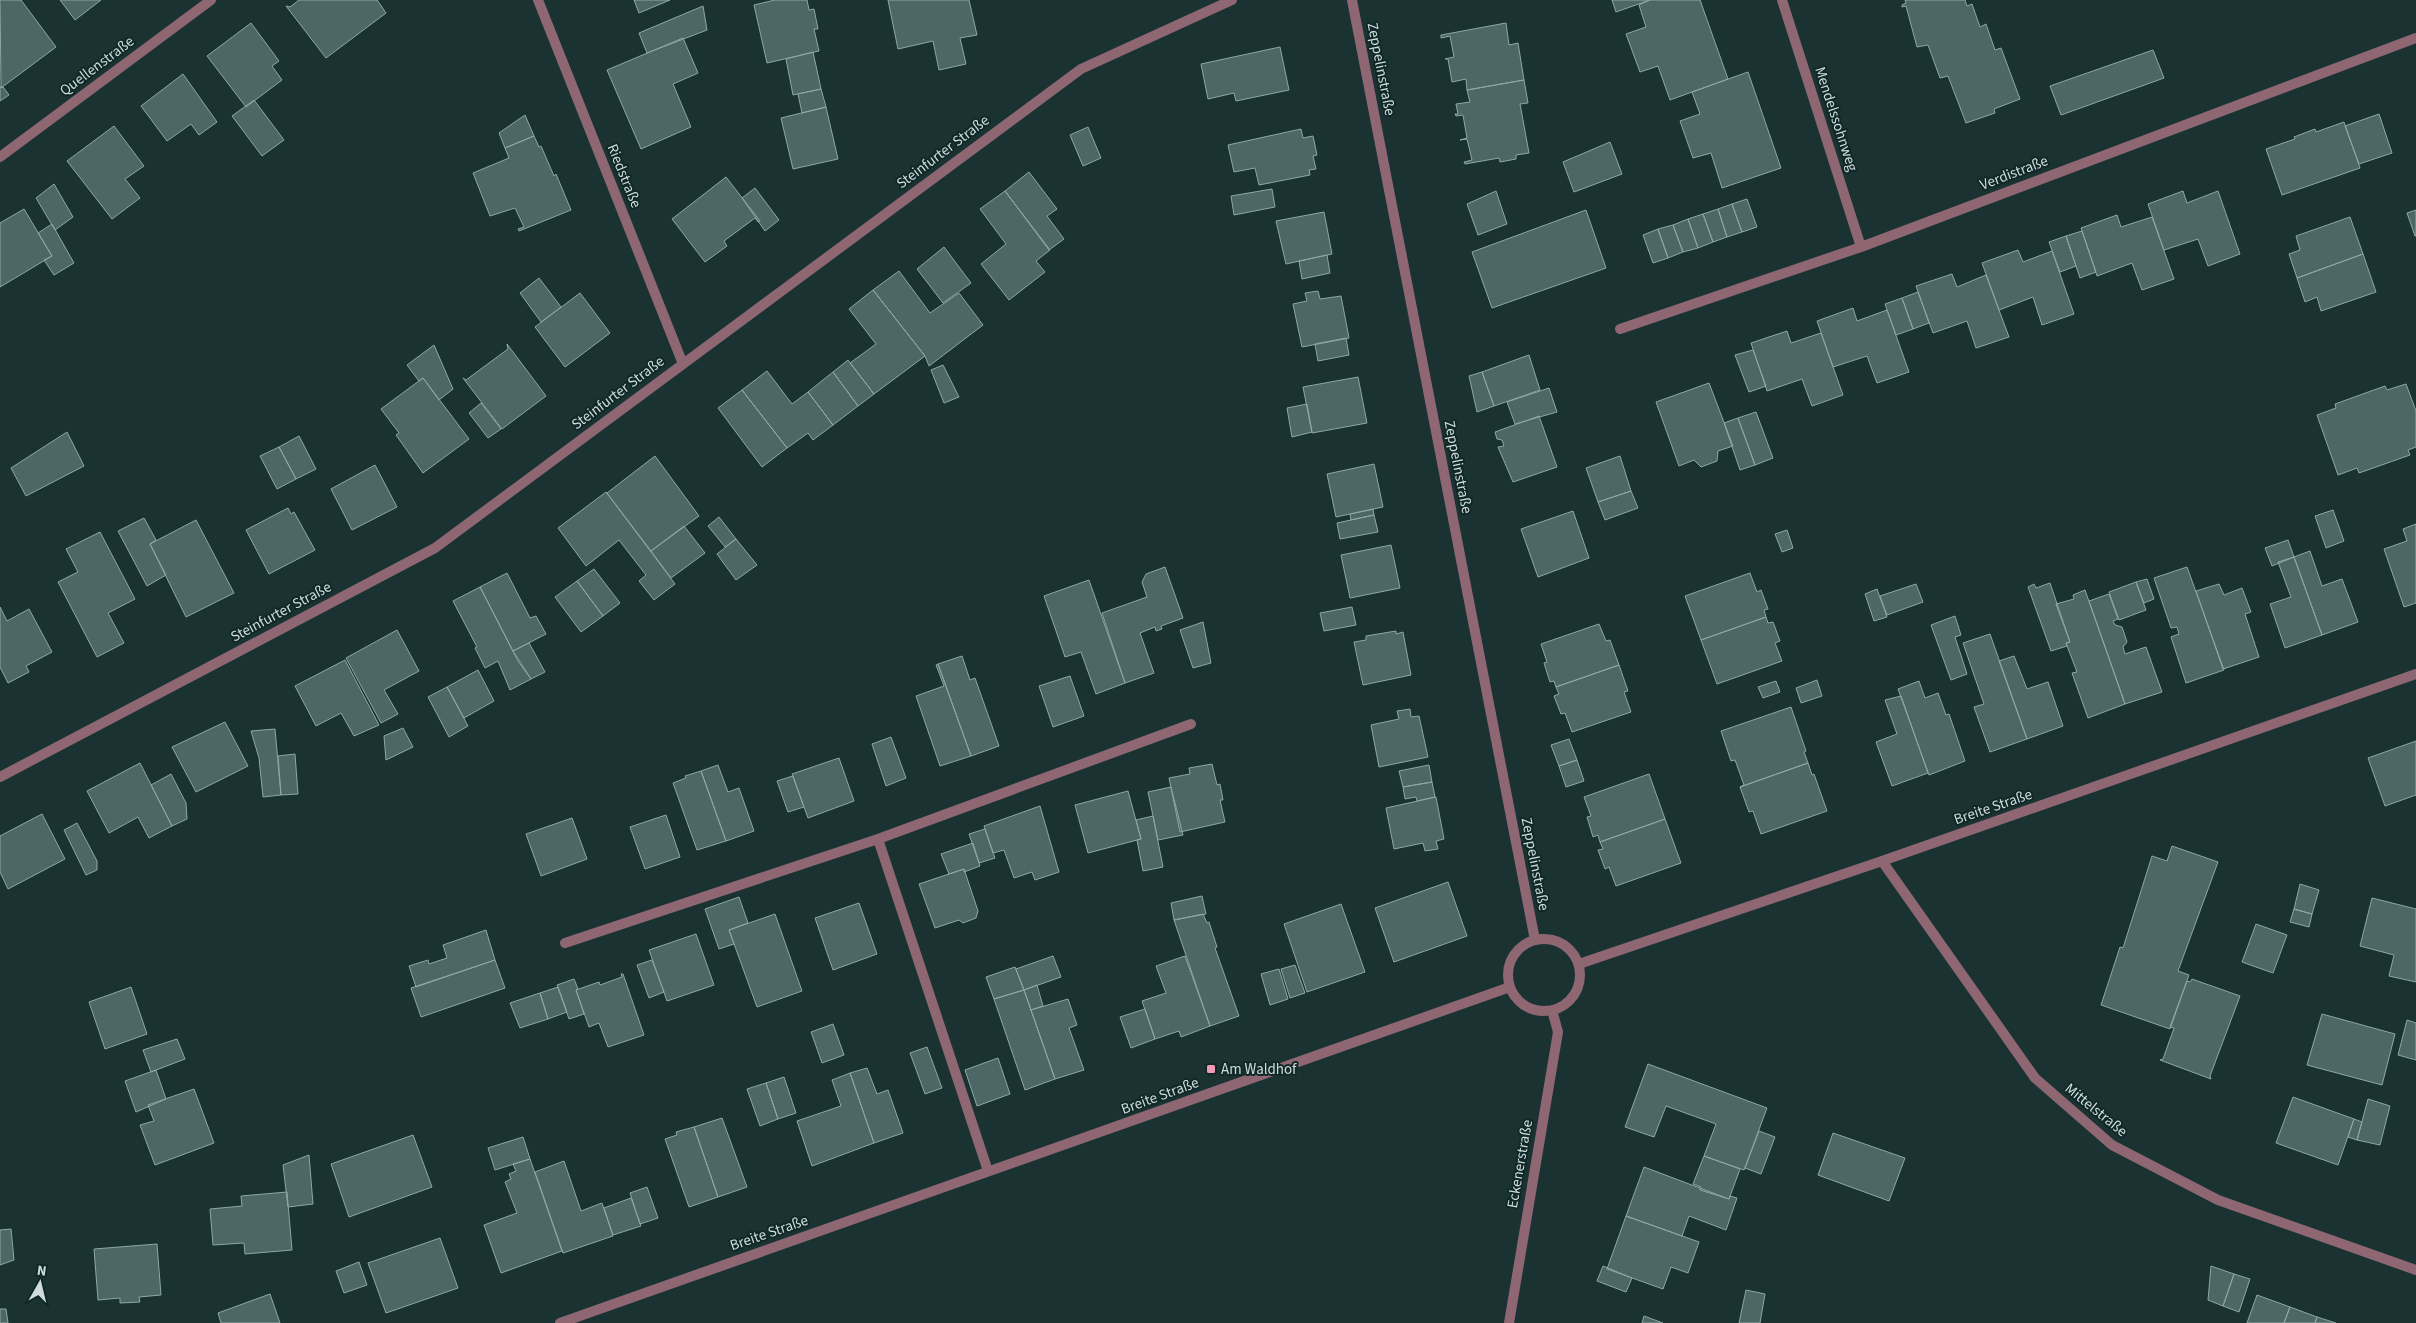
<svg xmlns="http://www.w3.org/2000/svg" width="2416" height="1323" font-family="'Source Sans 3',sans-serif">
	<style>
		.building { fill: #4c6765; stroke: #8ca9a7 }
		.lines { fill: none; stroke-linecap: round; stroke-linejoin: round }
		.minor { stroke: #8e6773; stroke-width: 10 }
		.poi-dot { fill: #f09ab5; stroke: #102928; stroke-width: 2 }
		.labels { text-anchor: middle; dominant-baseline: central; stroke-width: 4; stroke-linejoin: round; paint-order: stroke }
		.street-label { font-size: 15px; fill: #cedcdb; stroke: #102928 }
		.poi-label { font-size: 15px; fill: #cedcdb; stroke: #102928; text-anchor: start }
	</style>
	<rect width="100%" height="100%" fill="#1a3332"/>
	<path class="building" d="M0,0h21l35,47 -55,41z
		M60,0h41l-26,20z
		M299,0h78l9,13 -60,45 -40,-52 4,1z
		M634,0h36l-31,13z
		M775,0h32l2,10 5,-1 4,20h-4l5,22 -52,12 -13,-58z
		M888,0h81l8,35 -17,3 6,26 -27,6 -6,-29 -35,8z
		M1612,0h38l-34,12z
		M1650,0h50l28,79 -58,21 -12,-34 -18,6 -14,-38 20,-7 -7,-22z
		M1905,0h60l2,6 5,-2 8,23 6,-3 9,26 6,-2 19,51 -26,10 1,4 -29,10 -18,-47 -8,2 -12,-33 -11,2 -11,-41 -4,1v-2l4,-2z
		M703,6l4,24 -60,23 -8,-20z
		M251,23l28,38 -7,5 10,14 -36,27 -39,-51z
		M1506,23l3,22 9,-2 6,37 -57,10 -1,-11 -14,3 -4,-23h-3l9,-2 -4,-21 -9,2v-3z
		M683,38l15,35 -25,11 18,43 -50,22 -34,-79z
		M1280,47l9,43 -53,11 -2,-8 -26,6 -7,-35z
		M2153,50l11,28 -103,37 -11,-29z
		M813,52l8,37 -28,6 -7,-36z
		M1748,72l33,96 -59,20 -11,-35 -18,5 -13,-37 20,-7 -8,-22z
		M183,74l34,48 -18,13 -8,-11 -24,17 -26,-35z
		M1524,80l4,23 -8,1 9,49 -13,2v4l-16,3 -1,-4 -34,6 -1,-2 8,-2 -5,-21 -7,1 7,-2 -4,-23 -7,1 -1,-2h3l-2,-10 14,-2 -3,-12z
		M0,87h3l6,8 -9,6z
		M821,89l5,18 -24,6 -4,-19z
		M254,100l30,40 -22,16 -30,-40z
		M826,107l12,52 -45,10 -12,-51z
		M2379,114l13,39 -33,11 -14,-38z
		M525,115l9,21 -29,12 -6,-15z
		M2344,122l16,46 -78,27 -16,-46 29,-10 -1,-2 21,-8 1,3z
		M114,126l30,40 -19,13 15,19 -28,21 -45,-58z
		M1088,127l13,31 -18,8 -13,-31z
		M1301,129l2,9 10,-2 4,19 -4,1 3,13 -7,1 1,5 -51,10 -4,-17 -21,4 -6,-27z
		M534,136l5,11 2,-1 13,30 2,-2 15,36 -52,21 -1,-2 6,-2 -9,-19 -25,8 -17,-43 36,-15 -4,-10z
		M1610,142l12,32 -48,18 -11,-30z
		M1029,172l28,37 -10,7 17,23 -15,11 -44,-59z
		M726,177l34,44 -2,1 -3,-4 -31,23 3,5 -22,16 -33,-43z
		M54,184l19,33 -18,13 -19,-32z
		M755,188l24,32 -14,11 -23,-33z
		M1272,189l3,18 -41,8 -3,-19z
		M1005,191l45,59 -14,11 9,11 -36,28 -28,-36 25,-20 -26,-35z
		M1496,191l11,33 -29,11 -11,-31z
		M2183,191l4,12 31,-12 22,63 -32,12 -10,-27 -34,11 -16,-46z
		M1747,199l10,28 -15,5 -10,-28z
		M1732,204l10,28 -15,5 -9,-28z
		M24,209l28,47 -52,31v-64z
		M1718,209l9,28 -14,5 -10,-28z
		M1586,210l20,58 -114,40 -20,-56z
		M2416,210v26h-1l-8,-23z
		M1324,212l8,42 -46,10 -10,-43z
		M1703,214l10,28 -15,6 -10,-29z
		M2117,215l4,12 31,-10 22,62 -32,11 -10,-27 -35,13 -16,-48z
		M2350,217l13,37 -66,24 -8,-24 11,-4 -4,-14z
		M1688,219l10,29 -15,4 -10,-27z
		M52,224l22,39 -20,12 -10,-15 8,-4 -14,-23z
		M1673,225l10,27 -15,6 -10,-29z
		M1658,229l10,29 -15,5 -10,-28z
		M2082,231l14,41 -16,6 -14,-42z
		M2066,236l10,30 -16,6 -11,-30z
		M944,247l27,36 -28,20 -26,-34z
		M2018,250l5,12 29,-11 22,63 -32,11 -9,-28 -34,13 -17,-47z
		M2363,254l13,38 -55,19 -4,-14 -12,5 -8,-24z
		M1327,255l3,18 -28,6 -3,-18z
		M899,271l31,42 29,-20 24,32 -54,41 -4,-10 -52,-66z
		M1952,274l5,13 29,-12 23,62 -33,11 -9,-27 -34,12 -17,-47z
		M539,278l22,29 -20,15 -21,-29z
		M873,290l52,66 -51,38 -24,-31 26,-19 -27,-35z
		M1318,291l2,8 21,-3 8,42 -47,9 -9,-43 14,-3 -2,-8z
		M1918,292l11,31 -16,6 -11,-31z
		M580,293l30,40 -45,34 -30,-40z
		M1902,298l11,31 -17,6 -11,-31z
		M1853,308l4,13 30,-11 22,62 -32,11 -10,-27 -34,11 -16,-46z
		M1787,331l4,12 30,-10 22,62 -31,11 -10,-27 -35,12 -16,-48z
		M1346,338l3,17 -31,6 -3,-17z
		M507,344l39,52 -44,33 -39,-51 3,2 42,-31z
		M434,345l19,44 -14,11 -16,-22 -4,3 -12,-16z
		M1753,350l13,36 -17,6 -14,-37z
		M1529,355l11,35 -46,16 -12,-34z
		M848,360l26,34 -16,12 -25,-34z
		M943,365l16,32 -15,6 -13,-33z
		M767,371l25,33 16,-12 25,33 -20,15 -5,-7 -21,15 -45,-58z
		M833,372l25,34 -25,19 -25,-33z
		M1482,372l12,34 -17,6 -8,-36z
		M1358,377l9,46 -55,10 -9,-46z
		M423,378l46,61 -46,34 -27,-38 3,-2 -18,-24z
		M1709,383l24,63 -15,5 -1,10 -16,6 -7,-7 -15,6 -23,-64z
		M2406,384l10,27v36l-8,3 2,5 -51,18 -2,-5 -19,7 -21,-60 19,-7 -1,-4 50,-18 2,4z
		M1549,388l8,24 -42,12 -8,-22z
		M742,390l45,58 -25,19 -44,-59z
		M481,403l20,26 -13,9 -19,-25z
		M1307,404l5,28 -20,5 -5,-29z
		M1756,412l17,46 -18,7 -17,-47z
		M1539,416l18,51 -44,15 -15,-35 6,-1 -2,-6 -5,-1 -2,-7z
		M1738,418l17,47 -15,5 -16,-47z
		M67,432l17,34 -58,30 -15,-28z
		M299,436l17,33 -20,10 -17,-32z
		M279,447l17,32 -19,10 -17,-33z
		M655,456l44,60 -48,35 -44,-58z
		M1620,456l11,35 -33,11 -12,-34z
		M1374,464l9,43 -47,10 -9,-43z
		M375,465l22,42 -45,23 -21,-41z
		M1631,491l7,17 -33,12 -7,-18z
		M606,492l69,92 -21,16 -15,-19 7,-6 -27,-35 -33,26 -28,-38z
		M288,508l3,6 3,-2 21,38 -46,24 -23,-44z
		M1373,509l1,6 -23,5 -1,-6z
		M2333,510l11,31 -18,7 -11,-32z
		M1573,511l16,47 -51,19 -17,-48z
		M1374,515l4,17 -38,7 -3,-16z
		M719,517l17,22 -11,8 -17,-21z
		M144,518l12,22 -6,4 16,31 -19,11 -29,-55z
		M196,520l38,73 -48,24 -36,-73z
		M2416,524v79l-12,4 -20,-58 23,-8 -4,-12z
		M684,526l21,27 -34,25 -20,-27z
		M1787,530l6,18 -11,4 -7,-18z
		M100,532l35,67 -27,14 16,30 -27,14 -39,-75 20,-10 -12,-23z
		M736,539l21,26 -21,15 -19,-26z
		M2288,540l6,17 -22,9 -7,-18z
		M1391,545l9,43 -50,10 -9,-43z
		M2310,551l12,35 20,-7 16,43 -36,13 -28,-78z
		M2294,557l28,78 -37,13 -15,-44 21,-7 -13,-35z
		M1165,567l18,51 -22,8 1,3 -6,2 -1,-4 -15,6 14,40 -29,10 -23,-70 45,-16 -5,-15 4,-8z
		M2187,567l37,103 -38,13 -15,-46 8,-3 -2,-7 -6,1 -17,-50z
		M594,569l26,34 -17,13 -26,-35z
		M507,573l23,45 6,-2 10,18 -33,17 -33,-64z
		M1750,573l7,19 4,-2 7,19 -4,1 2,7 -65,23 -16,-44z
		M2147,579l7,20 -10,4 -8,-21z
		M1089,580l36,103 -29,11 -15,-42 -16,5 -21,-61z
		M577,581l26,35 -22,16 -26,-35z
		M2136,582l10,28 -27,10 -10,-28z
		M2050,583l20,59 -4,1 1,3 -16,5 -23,-64 6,-3 2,4z
		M1916,584l7,18 -36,13 -7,-19z
		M2219,584l5,11 18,-7 9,24 -6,2 14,43 -36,12 -27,-78z
		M480,587l38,74 13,18 -21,11 -12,-29 -13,7 -10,-20 2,-1 -24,-46z
		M1877,589l10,28 -13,4 -9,-27z
		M2085,590l40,114 -37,14 -16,-45 5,-1 -11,-29 4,-1 -14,-38 18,-5 -1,-4z
		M2109,594l9,25 -5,2 2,4 7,2 5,15 -4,5 2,7 21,-7 16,45 -37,12 -36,-103z
		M0,607l7,14 22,-12 23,43 -26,14 3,6 -21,11 -8,-16z
		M1352,607l4,18 -32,6 -4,-18z
		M1955,616l6,19 -6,2 12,37 -16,6 -20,-55z
		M1766,617l2,6 5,-1 7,19 -5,2 7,18 -65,23 -16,-44z
		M1203,622l8,41 -18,5 -13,-38z
		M1599,624l7,17 4,-1 9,25 -63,22 -2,-6 -4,1 -6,-19 3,-1 -6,-18z
		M397,630l22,41 -35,19 14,24 -17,9 -35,-65z
		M1396,631v3l7,-2 8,43 -48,10 -9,-43 12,-2v-4z
		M1990,634l37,105 -37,13 -16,-45 10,-3 -21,-61z
		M529,643l16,29 -14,7 -18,-28z
		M962,656l8,24 5,-2 24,68 -28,10 -33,-92z
		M2014,656l13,33 21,-7 15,44 -36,13 -28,-78z
		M345,660l34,65 -25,11 -13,-23 -25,13 -21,-40z
		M938,664l33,92 -31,10 -24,-70 28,-10 -8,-21z
		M1619,665l9,26 -4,1 7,20 -59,20 -7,-19 -4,1 -7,-18 5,-2 -3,-7z
		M478,670l16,31 -30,17 -17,-31z
		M1070,676l14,40 -31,11 -14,-41z
		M1817,680l5,16 -21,7 -5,-15z
		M1776,681l4,11 -17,6 -5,-11z
		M1919,681l6,17 13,-5 8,22 3,-1 16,47 -36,14 -31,-86z
		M447,687l21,39 -19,11 -21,-40z
		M1901,696l27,77 -36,13 -16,-44 21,-8 -12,-34z
		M1791,707l15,44 -2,1 4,11 -68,24 4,-2 -9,-25 -4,1 -10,-30z
		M1410,709l1,8 8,-1 9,41 -49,10 -8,-42 28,-6 -2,-8z
		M225,722l23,44 -52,26 -24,-45z
		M403,728l10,19 -27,13 -2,-24z
		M275,729l6,66 -18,2 -4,-39 -8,-27z
		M891,737l15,41 -20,8 -14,-42z
		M1569,739l8,21 -18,6 -8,-21z
		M2416,741v54l-31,11 -17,-48z
		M295,754l3,40 -17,1 -3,-39z
		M839,758l15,43 -46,17 -16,-44z
		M1577,760l7,21 -18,6 -7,-21z
		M140,763l32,63 -23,12 -11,-21 -29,16 -22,-42z
		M1808,763l4,12 2,-1 13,37 -66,23 -8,-23 -4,1 -9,-25z
		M1212,764l5,21 3,-1 3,16h-3l5,22 -45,10 -11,-54 21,-4 -1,-6z
		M718,765l10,27 11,-4 15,43 -28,10 -25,-70z
		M1429,765l3,17 -29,5 -4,-16z
		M701,771l25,70 -29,9 -24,-67 13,-5 -1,-2z
		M171,774l15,29 1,16 -15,7 -21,-41z
		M1649,774l16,45 -65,23 -2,-7 -5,2 -6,-20 4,-1 -7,-19z
		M793,776l11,31 -16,5 -11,-31z
		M1432,782l3,15 -18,4 -1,-4 -11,2 -2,-12z
		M1171,787l12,48 -25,5 -10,-48z
		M1128,791l13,48 -53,14 -13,-48z
		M1436,797l8,42 -8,2 2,8 -13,2 -2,-8 -29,6 -8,-41z
		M1040,806l19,66 -24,8 -3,-8 -18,6 -10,-28 -11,3 -9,-27z
		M42,814l23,45 -57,30 -8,-17v-36z
		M666,815l14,42 -35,12 -15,-42z
		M1153,816l10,51 -20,4 -6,-31 4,-1 -5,-19z
		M572,818l15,41 -46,17 -15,-42z
		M1665,819l16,44 -65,23 -7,-19 -4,2 -7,-19 5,-1 -3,-7z
		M77,823l20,38v9l-11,5 -22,-45z
		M985,829l10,29 -16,5 -10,-29z
		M973,843l7,23 -16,6v-3l-15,5 -8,-20z
		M2172,846l46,16 -40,109 11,4 -19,54 -69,-24 19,-58 3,1 29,-92 15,5z
		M964,869l14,42 -2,7 -13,5 -4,-3 -24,8 -16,-44z
		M1448,882l19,54 -73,26 -19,-54z
		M2300,884l19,6 -7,24 -18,-5z
		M1202,896l4,18 -32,6 -3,-17z
		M739,897l9,26 -19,7 5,14 -15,5 -14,-40z
		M2372,898l44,11v73l-27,-6 5,-21 -34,-9z
		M859,903l18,51 -44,16 -18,-52z
		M1341,904l24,68 -58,20 -23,-68z
		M2294,909l18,5 -3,13 -19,-5z
		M775,914l27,77 -45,16 -28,-77z
		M1203,914l4,9 2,-1 8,25 -2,1 24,68 -29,10 -36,-106z
		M2256,924l31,11 -14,38 -31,-11z
		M486,930l9,30 -79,27 -7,-21 19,-6 1,4 18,-6 -4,-13z
		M696,934l18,51 -47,16 -18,-51z
		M1053,956l8,21 -37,13 -8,-21z
		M1185,956l25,70 -29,11 -2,-6 -24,8 -13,-38 24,-8 -10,-27z
		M495,960l10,28 -84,29 -10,-29z
		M652,960l12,32 -15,6 -12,-33z
		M1295,965l10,28 -15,5 -9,-29z
		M1015,967l9,23 -30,9 -8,-22z
		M1279,969l9,30 -18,6 -9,-31z
		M621,974h2l21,61 -36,12 -9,-24 -10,4 -13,-37 23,-8 1,3 22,-8z
		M574,979l4,10 -2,1 8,24 -15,5 -12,-34z
		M2192,979l48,17 -30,80 1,3 -51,-19 3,-1 11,-31 -4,-1 17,-46 3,1z
		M1037,985l6,21 -12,4 -7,-20z
		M131,987l16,47 -42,15 -16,-47z
		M558,987l9,25 -19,7 -8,-26z
		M1024,990l31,89 -30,11 -31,-91z
		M540,993l8,26 -28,9 -10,-25z
		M1068,999l9,26 -8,3 15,42 -29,9 -24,-69z
		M1145,1009l10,30 -24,9 -11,-31z
		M2322,1014l73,20 -13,51 -75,-20z
		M2407,1020l9,3v37l-18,-5z
		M833,1024l11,31 -22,8 -11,-31z
		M177,1039l8,20 -34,13 -8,-22z
		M927,1047l15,41 -17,6 -15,-41z
		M998,1058l12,36 -33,12 -12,-36z
		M1648,1064l119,44 -23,62 -40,-14 12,-32 -50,-18 -12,31 -29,-10z
		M867,1068l10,26 11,-4 15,43 -29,10 -24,-70z
		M156,1070l10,29 -30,13 -11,-31z
		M850,1073l24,70 -62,23 -15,-45 44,-15 -9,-26z
		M784,1077l12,36 -18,6 -12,-36z
		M766,1083l12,36 -18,7 -13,-37z
		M194,1089l20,54 -59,22 -15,-40 14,-4 -6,-16z
		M2293,1097l61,22 -16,46 -62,-22z
		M2368,1099l22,7 -10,39 -23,-5z
		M722,1118l25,69 -29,10 -24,-70z
		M2354,1119l8,3 -5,18 -9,-3z
		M694,1127l24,70 -29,10 -24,-68 12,-4 -1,-3z
		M1759,1131l16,6 -14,37 -16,-6z
		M1833,1133l72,25 -16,43 -71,-26z
		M413,1135l19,52 -83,30 -18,-53z
		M523,1137l7,22 -35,11 -7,-22z
		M309,1155l4,49 -25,3 -5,-42z
		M1704,1156l36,13 -11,30 -29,-9 1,-3 -8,-3z
		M530,1159l32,92 -61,22 -17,-48 33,-12 -12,-31 6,-3 -2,-5 7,-3 -3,-7z
		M564,1161l17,50 21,-8 11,33 -50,17 -28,-81z
		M1644,1167l85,32 1,-3 7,2 -11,32 -37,-14 -7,20 -56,-20z
		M647,1187l11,31 -18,6 -10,-31z
		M287,1192l5,58 -47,4 -1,-11 -31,2 -3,-36 32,-3 -1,-10z
		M631,1198l10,28 -28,9 -9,-27z
		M1626,1216l73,26 -11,31 -17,-6 -8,22 -56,-20z
		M11,1229l3,31 -14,5v-35z
		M440,1238l18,50 -72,25 -18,-50z
		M157,1244l4,51 -22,2 1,5 -20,1v-5l-22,2 -4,-51z
		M359,1262l8,23 -23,8 -8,-22z
		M1603,1266l29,12 -6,14 -29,-11z
		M2211,1266l23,8 -11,32 -15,-6z
		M2234,1274l16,5 -11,33 -16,-6z
		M1746,1290l19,4 -5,29h-21z
		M270,1294l10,29h-59l-3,-10z
		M2257,1295l33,12 -6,16h-37z
		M2290,1307l27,10 -2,6h-31z
		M0,1309h6l2,14h-8z
		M1644,1316l19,7h-21z
		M2317,1317l19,6h-21z"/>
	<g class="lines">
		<path class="minor" d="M538,0l145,364
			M1352,0l183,940
			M1782,0l79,247
			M0,157l211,-157
			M1620,329l241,-82 555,-209
			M0,777l435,-229 646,-479 151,-69
			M878,839l110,332
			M1882,861l153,217 77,67 106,55 198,70
			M1508 975a36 36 0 1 1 72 0a36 36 0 1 1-72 0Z
			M565,943l313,-104 313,-115
			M1579,964l303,-103 534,-187
			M560,1323l950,-336
			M1509,1323l49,-291 -6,-22"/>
	</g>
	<rect class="poi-dot" x="1206" y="1064" width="10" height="10" rx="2.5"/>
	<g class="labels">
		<g class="street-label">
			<text transform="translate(97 66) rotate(-37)">Quellenstraße</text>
			<text transform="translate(1381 69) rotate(79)">Zeppelinstraße</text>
			<text transform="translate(1836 119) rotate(72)">Mendelssohnweg</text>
			<text transform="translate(943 152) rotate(-37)">Steinfurter Straße</text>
			<text transform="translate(2014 173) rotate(-21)">Verdistraße</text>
			<text transform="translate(624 176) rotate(68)">Riedstraße</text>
			<text transform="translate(618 393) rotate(-37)">Steinfurter Straße</text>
			<text transform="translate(1458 467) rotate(79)">Zeppelinstraße</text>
			<text transform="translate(281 612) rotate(-28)">Steinfurter Straße</text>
			<text transform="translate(1993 807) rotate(-19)">Breite Straße</text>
			<text transform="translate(1535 864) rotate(79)">Zeppelinstraße</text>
			<text transform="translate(1160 1096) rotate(-20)">Breite Straße</text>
			<text transform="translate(2096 1110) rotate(39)">Mittelstraße</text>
			<text transform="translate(1520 1164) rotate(-80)">Eckenerstraße</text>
			<text transform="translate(769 1233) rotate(-19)">Breite Straße</text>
		</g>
		<g class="poi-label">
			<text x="1221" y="1069">Am Waldhof</text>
		</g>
	</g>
	<g transform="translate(40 1283) rotate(8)" stroke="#102928" stroke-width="4" paint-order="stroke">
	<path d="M0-4L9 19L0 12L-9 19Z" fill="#cedcdb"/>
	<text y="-8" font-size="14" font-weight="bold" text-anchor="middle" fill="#cedcdb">N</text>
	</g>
</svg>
